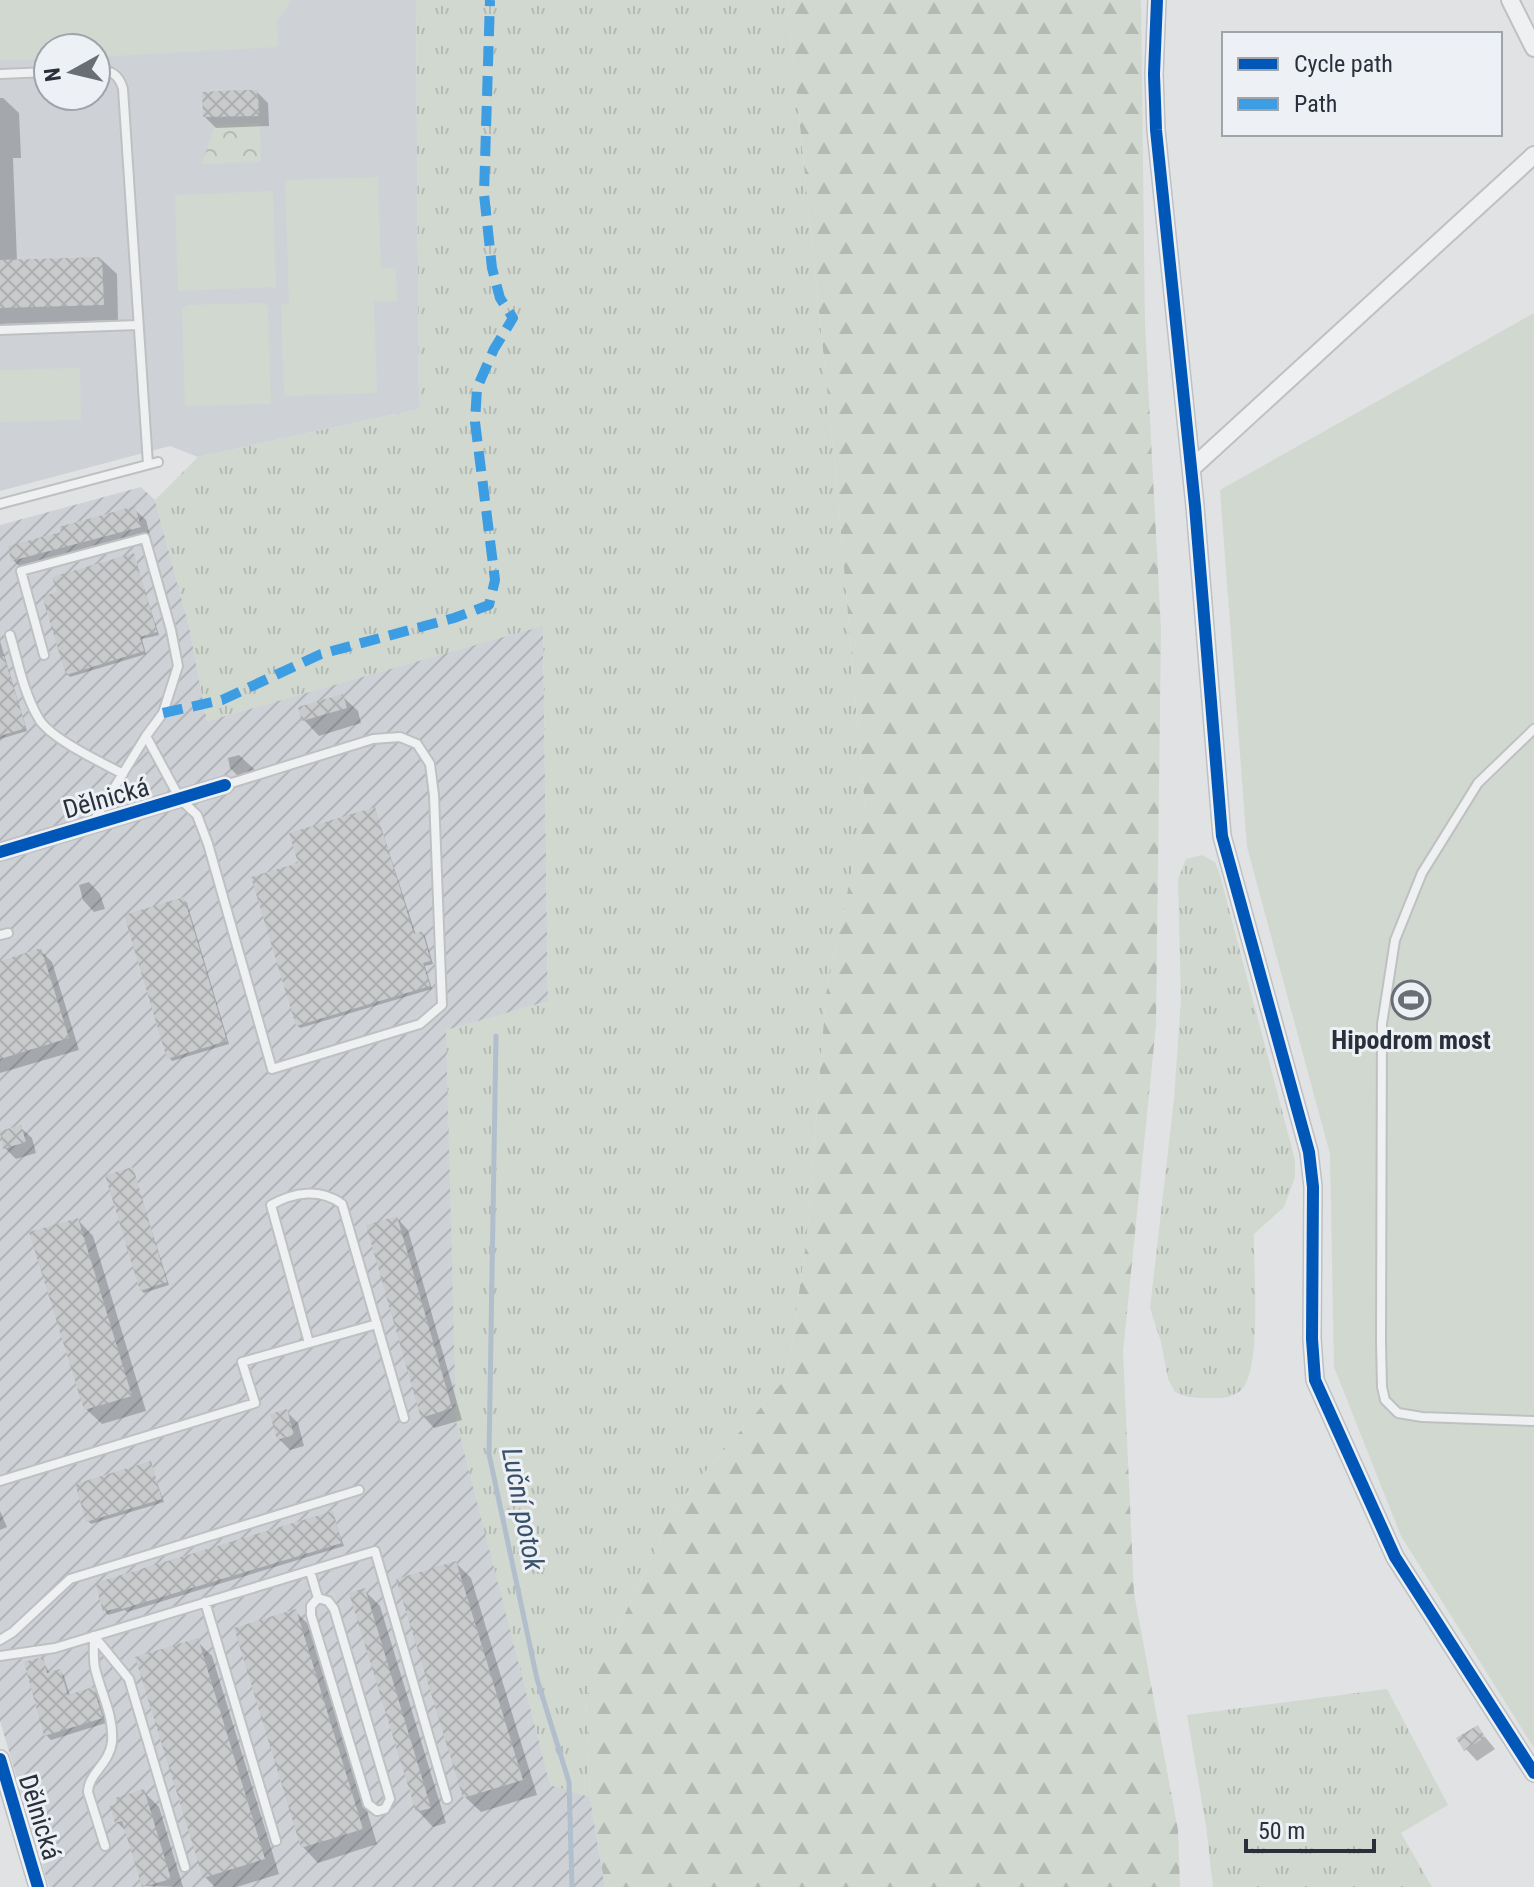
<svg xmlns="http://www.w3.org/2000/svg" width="1534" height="1887" font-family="'Roboto Condensed',sans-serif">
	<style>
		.built { fill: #ced2d7; fill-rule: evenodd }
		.industrial { fill: url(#industrial-furrows) }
		.grass { fill: url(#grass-tufts) }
		.forest { fill: url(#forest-firs) }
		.park { fill: url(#park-crowns) }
		.pitch { fill: #d1d8d0 }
		.shadow { fill: #0003 }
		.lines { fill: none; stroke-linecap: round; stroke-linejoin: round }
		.stream { stroke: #b1bfcc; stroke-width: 5 }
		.building { fill: url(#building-cross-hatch) }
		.lane-casing { stroke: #bec0c2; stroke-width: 12 }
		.street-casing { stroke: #bec0c2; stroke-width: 20 }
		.lane { stroke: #eff0f1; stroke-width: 8 }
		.street { stroke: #eff0f1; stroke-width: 16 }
		.quiet { stroke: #3d9de2; stroke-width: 10; stroke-dasharray: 20 10; stroke-linecap: butt }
		.cycleway-casing { stroke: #edf0f4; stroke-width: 17 }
		.cycleway { stroke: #0057b8; stroke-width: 12 }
		.labels { text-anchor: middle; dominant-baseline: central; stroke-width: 6; stroke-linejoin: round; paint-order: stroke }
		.street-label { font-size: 26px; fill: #29303b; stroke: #edf0f4 }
		.poi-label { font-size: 26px; font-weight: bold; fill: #29303b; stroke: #edf0f4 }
		.water-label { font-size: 28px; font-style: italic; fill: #38506a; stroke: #edf0f4 }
	</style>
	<defs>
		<pattern id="industrial-furrows" width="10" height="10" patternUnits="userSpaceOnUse" patternTransform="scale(2)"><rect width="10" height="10" fill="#ced2d7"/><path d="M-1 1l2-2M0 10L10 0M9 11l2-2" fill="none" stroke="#b1b5b9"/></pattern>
		<pattern id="grass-tufts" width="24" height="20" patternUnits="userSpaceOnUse" patternTransform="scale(2)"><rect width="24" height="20" fill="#d1d8d0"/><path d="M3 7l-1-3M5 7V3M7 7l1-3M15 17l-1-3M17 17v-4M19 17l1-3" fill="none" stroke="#b3bab4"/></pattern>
		<pattern id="forest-firs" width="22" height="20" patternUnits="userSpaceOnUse" patternTransform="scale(2)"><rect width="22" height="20" fill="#d1d8d0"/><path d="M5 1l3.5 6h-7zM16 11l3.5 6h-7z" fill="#b3bab4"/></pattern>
		<pattern id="park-crowns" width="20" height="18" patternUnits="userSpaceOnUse" patternTransform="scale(2)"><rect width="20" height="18" fill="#d1d8d0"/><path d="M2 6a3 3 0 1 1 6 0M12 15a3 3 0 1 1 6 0" fill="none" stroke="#b3bab4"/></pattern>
		<pattern id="building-cross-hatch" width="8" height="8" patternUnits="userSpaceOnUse" patternTransform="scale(2)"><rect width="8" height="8" fill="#c8cacc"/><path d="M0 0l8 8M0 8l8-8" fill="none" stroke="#acaeb0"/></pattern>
	</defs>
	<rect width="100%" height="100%" fill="#e0e2e4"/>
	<path class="built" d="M0,0h416l3,409 -221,48 -28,-11 -170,45zM48,48h48v48h-48z"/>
	<path class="industrial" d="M141,487l14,13 34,126 18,95 336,-96 5,377 2,783 40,12 15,90h-556l-49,-166v-1196z"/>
	<path class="grass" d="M416,0h371l48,466 30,342 -39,186 -19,242 -20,141 -112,130 -89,190 4,100 -40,-12 -94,-364 -10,-391 102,-29 -5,-375 -336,95 -18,-95 -34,-126 43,-43 221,-48z
		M1202,855l13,7 5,13 75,285v17l-11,30 -30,27c-1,31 9,139 -14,157 -8,7 -19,7 -29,7 -13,0 -25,0 -36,-6l-7,-13 -7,-37 -11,-34 24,-209 7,-100 -3,-120 8,-20z
		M1387,1689l61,116 -47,28 31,54h-219l-7,-61 -19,-111z"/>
	<path class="forest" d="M787,0h354l4,326 16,303 -5,396 -33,327 11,241 44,237 2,57h-575l-15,-90 -4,-100 89,-190 112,-130 20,-141 19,-242 39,-186 -30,-342z"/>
	<path class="park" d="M260,123l1,39 -59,2 13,-39z"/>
	<path class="pitch" d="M0,0h292l-15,21 1,26 -182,10v-9h-48v11l-48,1z
		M378,177l3,91h15l1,33 -23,1 3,91 -93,3 -3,-92 8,-1 -4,-123z
		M273,191l3,96 -98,4 -3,-96z
		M264,303l4,4 3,97 -86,2 -3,-97 5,-4z
		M1534,313v1435l-133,-212 -67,-169 -4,-213 -83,-307 -27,-357z
		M80,368l1,52 -81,2v-52z"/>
	<path class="shadow" d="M257,92l11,11 1,23 -53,2 -11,-11z
		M0,98h3l16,15 2,45h-8l4,103 84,-2 16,15 1,46 -118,4z
		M134,509l12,11 5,18 -127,33 -11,-11 50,-26z
		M133,555l26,80 -17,4 4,15 -76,23 -3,-3 -7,-81z
		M0,641l27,90 -27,8z
		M342,696l16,15 3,12 -42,13 -15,-16z
		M239,755l16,15 3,10 -12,4 -16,-16 -2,-10z
		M375,809l41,126 6,-2 3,3 8,28 -8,2 7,23 -132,39 -3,-3 4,-161z
		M89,882l11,12 5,15 -11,3 -11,-12 -4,-15z
		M184,900l3,3 42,141 -57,17 -3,-4z
		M41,951l11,11 27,88 -79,23v-110z
		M20,1127l12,11 4,15 -20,6 -11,-11 -5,-15z
		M132,1169l37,116 -25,8 -3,-3z
		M397,1218l11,12 54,190 -28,8 -11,-12z
		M78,1220l15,16 53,175 -44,13 -16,-15z
		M286,1411l12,12 6,23 -14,4 -11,-11z
		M150,1463l14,39 -73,22 -3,-3z
		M0,1511l7,16 -7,3z
		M332,1514l12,32 -217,66 -2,-2 -17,5 -3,-4z
		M456,1563l15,15 66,217 -56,17 -16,-15z
		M364,1590l16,16 66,217 -13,4 -15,-16z
		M295,1611l16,16 66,217 -59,19 -15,-16z
		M197,1641l15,15 67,218 -42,13h-22l-11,-11z
		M42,1659l8,15 10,-3 4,5 6,20 23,-7 4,5 9,29 -55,17 -5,-5z
		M1477,1727l18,22 -18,12 -11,-12z
		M143,1791l16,16 24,80 -40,-1 -15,-53 -11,-11z"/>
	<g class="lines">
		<path class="stream" d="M496,1036l-7,418 48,225 32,103 3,105"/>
	</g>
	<path class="building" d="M240,90h18l1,26 -56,1 -1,-25z
		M102,257l2,48 -104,3v-48z
		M135,506l6,21 -130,34 -3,-15 53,-14 -2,-5z
		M134,553l23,79 -17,5 4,14 -78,24 -24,-79 15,-4 -5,-15z
		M4,656l22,72 -26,8v-79z
		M343,694l4,14 -45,13 -4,-14z
		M375,807l39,127 8,-3 9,30 -8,2 7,23 -134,40 -45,-149 47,-14 -9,-30z
		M184,897l43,144 -60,18 -43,-144z
		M41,948l28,90 -69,21v-98z
		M21,1125l5,17 -23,7 -3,-18z
		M133,1167l34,115 -27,9 -35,-116z
		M397,1216l55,192 -31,10 -55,-193z
		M78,1218l54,178 -48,14 -55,-178z
		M287,1409l7,26 -17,5 -7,-26z
		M151,1461l11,38 -76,23 -11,-38z
		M333,1511l9,32 -220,66 -1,-2 -18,5 -7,-26 2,-4z
		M456,1561l67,219 -60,18 -67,-219z
		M365,1588l66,220 -15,4 -67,-219z
		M296,1609l67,220 -62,19 -67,-220z
		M198,1638l67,221 -62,19 -68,-221z
		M43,1657l4,16 13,-4 8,26 25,-8 10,31 -59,18 -20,-74z
		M1478,1725l7,12 -21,14 -8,-13z
		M144,1789l27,90 -29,8 -20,-66 -7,2 -5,-17 7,-2 -2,-6z"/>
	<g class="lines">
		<defs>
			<path id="lane" d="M96,71c15,-1 23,3 27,18l25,375
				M0,74l48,-2
				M0,330l138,-5
				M0,504l158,-42
				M10,635c8,27 14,59 29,84 12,20 62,43 84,55
				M44,655l-23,-84 124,-33 26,92 7,36 -15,47 -17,23 -53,86
				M1534,729l-56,54 -56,90 -27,67 -13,84 -1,318 1,45 3,13 13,13 24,4 112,4
				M146,736l34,63 17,16 11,29 64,225 148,-45 22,-19 -8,-210 -4,-31 -13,-20 -17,-7 -27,2 -148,46
				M0,935l8,-2
				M309,1343l-38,-138c23,-13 49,-17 71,-1l62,214
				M0,1481l255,-78 -13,-41 135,-38
				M310,1571l8,27 10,3 6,8 56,190 -5,10 -8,2 -9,-7 -57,-189v-9l7,-8
				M205,1602l71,239
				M94,1636l35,43 56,188
				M94,1636c0,10 -1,22 1,32 6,26 19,47 17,74 -2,21 -24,32 -24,50l17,54
				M0,1640l13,-8 57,-53 289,-89
				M0,1656l55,-8 320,-97 72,248"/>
			<path id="street" d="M1157,0l-3,74 2,56 39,376 27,330 87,316 4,35 -1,152 3,41 80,177 139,216
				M1510,0l24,48
				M1192,468l342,-313
				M0,852l225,-67
				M0,1759l38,128"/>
		</defs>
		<use href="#lane" class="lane-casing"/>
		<use href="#street" class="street-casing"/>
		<use href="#lane" class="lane"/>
		<use href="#street" class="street"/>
		<path class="quiet" d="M163,713l59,-13 99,-46 133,-36 35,-13 6,-25 -20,-158 2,-34 17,-39 19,-31 -13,-20 -8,-30 -8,-74 6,-194"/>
		<defs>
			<path id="cycleway" d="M1157,0l-3,74 2,56 39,376 27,330 87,316 4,35 -1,152 3,41 80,177 139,216
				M0,852l225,-67
				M0,1759l38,128"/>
		</defs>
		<use href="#cycleway" class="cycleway-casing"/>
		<use href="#cycleway" class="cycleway"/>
	</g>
	<defs>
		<symbol id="stadium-ring" viewBox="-11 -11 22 22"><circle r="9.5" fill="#edf0f4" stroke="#696e76" stroke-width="1.5"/><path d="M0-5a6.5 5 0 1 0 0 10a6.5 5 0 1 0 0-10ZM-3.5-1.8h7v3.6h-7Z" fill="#696e76"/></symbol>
	</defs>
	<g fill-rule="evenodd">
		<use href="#stadium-ring" x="1389" y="978" width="44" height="44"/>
	</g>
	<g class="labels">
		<g class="street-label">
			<text transform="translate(106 798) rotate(-16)">Dělnická</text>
			<text transform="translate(40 1817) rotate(73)">Dělnická</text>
		</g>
		<g class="poi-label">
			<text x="1411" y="1040">Hipodrom most</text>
		</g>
		<g class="water-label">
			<text transform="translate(523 1509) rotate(79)">Luční potok</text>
		</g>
	</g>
	<rect x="1222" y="32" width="280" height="104" fill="#edf0f4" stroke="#9fa3aa" stroke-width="2"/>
	<rect x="1238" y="58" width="40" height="12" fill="#0057b8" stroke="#9fa3aa" stroke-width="2"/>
	<text x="1294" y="72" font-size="24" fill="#29303b">Cycle path</text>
	<rect x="1238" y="98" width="40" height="12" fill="#3d9de2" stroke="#9fa3aa" stroke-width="2"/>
	<text x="1294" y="112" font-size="24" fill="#29303b">Path</text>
	<g transform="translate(72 72) rotate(262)"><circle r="38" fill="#edf0f4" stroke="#9fa3aa" stroke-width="2"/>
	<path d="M0-6L14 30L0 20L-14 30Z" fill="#696e76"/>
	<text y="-12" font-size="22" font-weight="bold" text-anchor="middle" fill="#29303b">N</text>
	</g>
	<path d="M1246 1839v12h128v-12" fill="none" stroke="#29303b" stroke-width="4"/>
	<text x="1258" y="1839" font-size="24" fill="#29303b" stroke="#edf0f4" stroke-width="6" paint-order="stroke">50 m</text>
</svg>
